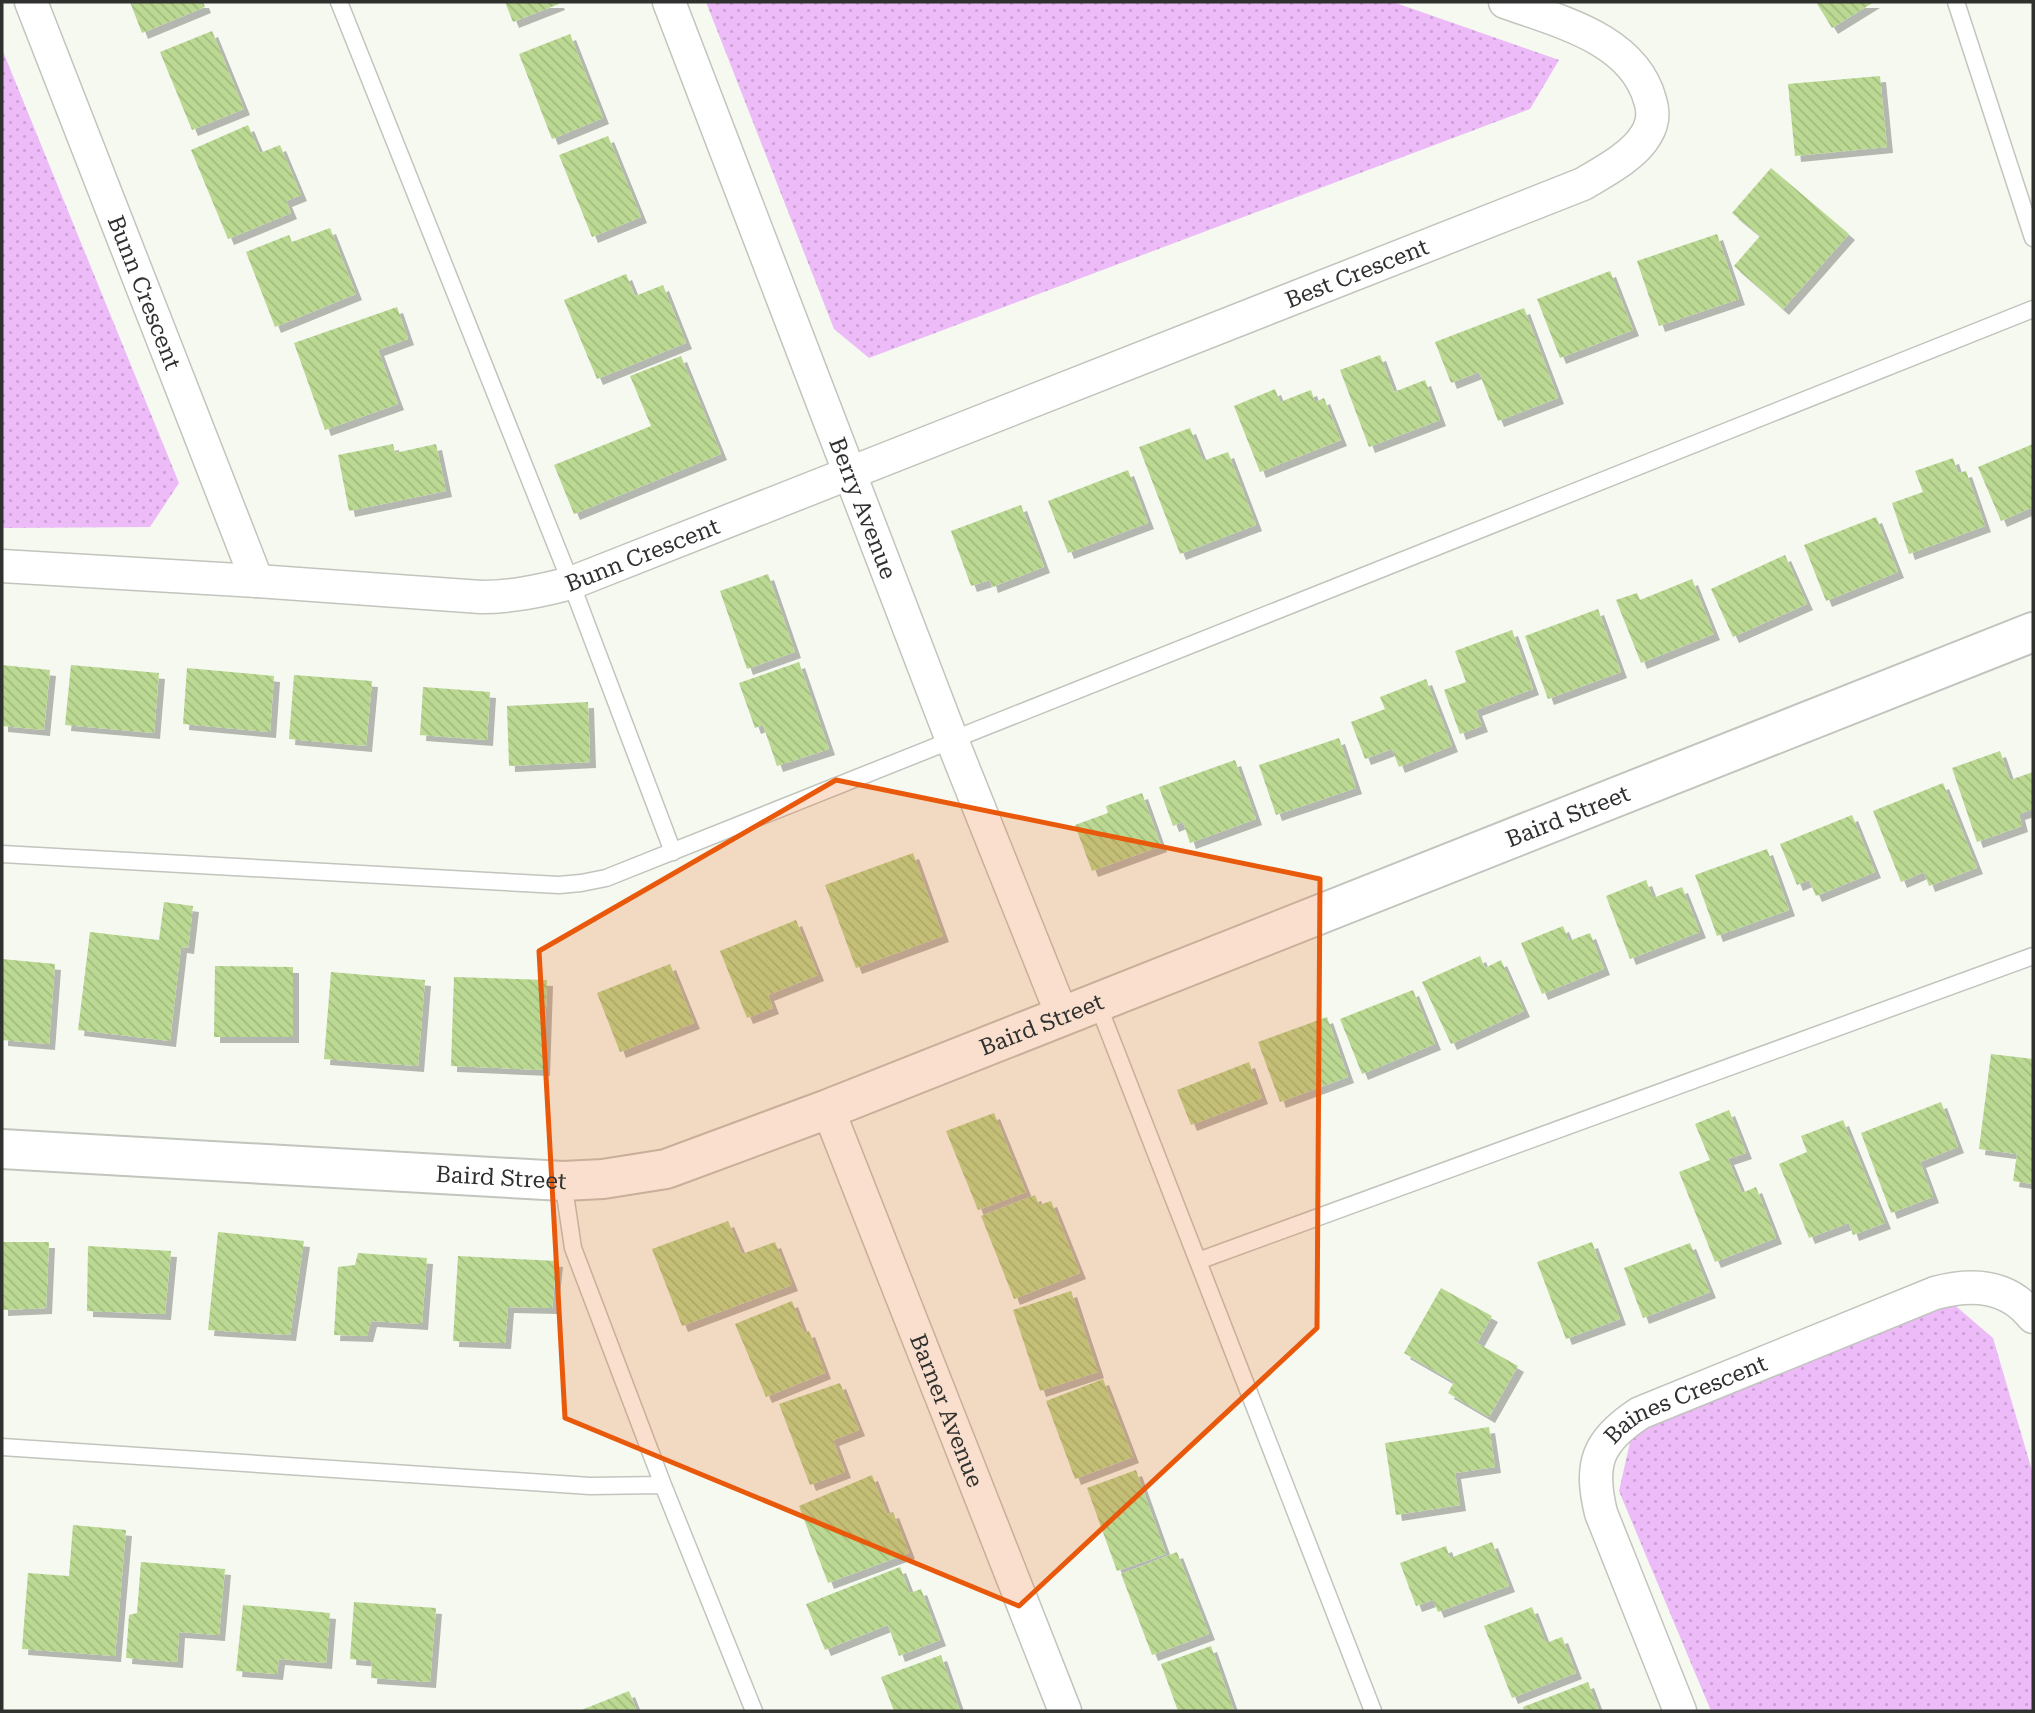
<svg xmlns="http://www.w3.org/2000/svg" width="2035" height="1713" font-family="'Roboto Serif',serif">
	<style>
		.park { fill: url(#park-dots) }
		.building { fill: url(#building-back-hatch); filter: url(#shadow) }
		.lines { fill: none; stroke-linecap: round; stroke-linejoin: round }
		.service-casing { stroke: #c1c5bd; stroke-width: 19 }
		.minor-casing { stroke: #c1c5bd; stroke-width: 35 }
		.tertiary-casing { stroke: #c1c5bd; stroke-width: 42 }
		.service { stroke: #fff; stroke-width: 16 }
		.minor { stroke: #fff; stroke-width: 32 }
		.tertiary { stroke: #fff; stroke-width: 38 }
		.marked { fill: #e8590c; fill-opacity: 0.2; stroke: #e8590c; stroke-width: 5; stroke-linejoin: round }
		.labels { text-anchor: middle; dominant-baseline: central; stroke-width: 7; stroke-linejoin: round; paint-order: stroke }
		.street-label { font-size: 23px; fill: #2f312e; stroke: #fff }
	</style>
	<defs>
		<pattern id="park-dots" width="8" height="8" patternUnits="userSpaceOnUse" patternTransform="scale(1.75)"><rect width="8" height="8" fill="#ecbbf8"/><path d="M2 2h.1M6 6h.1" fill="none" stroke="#cba1d5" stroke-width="1.8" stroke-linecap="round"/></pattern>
		<pattern id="building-back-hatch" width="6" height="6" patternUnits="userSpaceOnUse" patternTransform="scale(1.75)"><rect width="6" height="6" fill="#bbd992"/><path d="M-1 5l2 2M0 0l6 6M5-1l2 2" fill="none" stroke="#a1bb7e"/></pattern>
		<filter id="shadow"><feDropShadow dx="6" dy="6" stdDeviation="0" flood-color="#0004"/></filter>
	</defs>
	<rect width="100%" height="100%" fill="#f5f9f0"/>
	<path class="park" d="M706,2h687l166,58 -29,49 -661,249 -35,-29z
		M2,49l177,434 -29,44 -148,1z
		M1944,1296l49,42 40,136v237h-322l-92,-220 14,-62z"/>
	<path class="building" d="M130,2h73l2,5 -63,26z
		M505,2h53l1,2 -46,18z
		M1816,2h58l-42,26z
		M212,31l32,78 -52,21 -32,-78z
		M570,34l33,84 -51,21 -33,-85z
		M1880,76l7,71 -92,9 -7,-72z
		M248,125l12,28 20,-8 21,50 -15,6 5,12 -63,26 -37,-89z
		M608,136l33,81 -49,20 -33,-82z
		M1771,168l78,66 -66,75 -49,-43 26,-30 -28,-23z
		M330,228l26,66 -81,33 -29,-75 43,-17 3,7z
		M1717,234l22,65 -80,27 -22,-65z
		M1610,271l23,59 -73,28 -23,-59z
		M626,274l9,22 28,-11 23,58 -89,36 -33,-79z
		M397,307l11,32 -30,11 20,54 -73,26 -31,-87z
		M1524,308l34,90 -60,23 -19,-49 -28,11 -16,-41z
		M1380,355l14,37 31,-12 15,40 -71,27 -29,-77z
		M681,356l40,98 -147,60 -20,-49 97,-39 -21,-50z
		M1275,389l5,13 31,-12 4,12 9,-4 17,42 -81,32 -26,-66z
		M1190,428l13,33 25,-9 28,73 -76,29 -41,-107z
		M393,444l2,9 41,-9 10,47 -97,20 -11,-56z
		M2033,444v63l-32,14 -23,-54z
		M1953,458l5,15 8,-2 19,55 -76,28 -17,-51 31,-11 -8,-21z
		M1128,470l20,53 -80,30 -20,-52z
		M1021,505l23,62 -52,20 -2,-7 -19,6 -20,-55z
		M1876,517l22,55 -72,29 -22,-56z
		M1785,555l22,49 -74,33 -22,-48z
		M768,574l27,78 -48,17 -27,-78z
		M1692,579l22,55 -73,29 -25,-63 21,-7 3,7z
		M1598,609l23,63 -73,27 -23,-63z
		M1512,630l21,59 -57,21 6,16 -22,8 -16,-44 22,-8 -11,-31z
		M799,662l30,87 -52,17 -14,-41 -8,3 -16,-45z
		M2,665l48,5 -6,60 -42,-4z
		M71,665l88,8 -5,60 -89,-8z
		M187,668l87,8 -4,56 -87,-8z
		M294,675l78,6 -6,65 -77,-7z
		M1426,679l26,67 -53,21 -7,-18 -27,10 -14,-37 34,-13 -5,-12z
		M423,687l67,5 -3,48 -67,-5z
		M588,702l2,60 -81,4 -2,-60z
		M1339,738l17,50 -80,27 -17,-50z
		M2000,751l10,29 23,-8v37l-14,5 3,12 -45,16 -25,-74z
		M1235,760l21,59 -66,24 -7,-21 -10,4 -14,-39z
		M1943,783l34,85 -48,18 -5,-14 -23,10 -28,-71z
		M1142,793l19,53 -69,25 -17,-46 33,-12 -2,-7z
		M1852,815l23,57 -59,24 -7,-16 -12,5 -17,-41z
		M1767,849l22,61 -72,26 -22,-61z
		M913,853l30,83 -87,32 -31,-83z
		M1646,880l7,18 29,-11 18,45 -70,27 -24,-63z
		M164,902l29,4 -5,42 -7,-1 -11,94 -92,-11 12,-98 69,8z
		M796,920l22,55 -50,20 5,13 -26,10 -27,-67z
		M1563,926l6,15 21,-8 14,36 -62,25 -21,-51z
		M1480,956l5,12 16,-8 23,51 -73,33 -29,-62z
		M2,959l53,5 -6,80 -47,-4z
		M670,964l24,59 -74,29 -23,-59z
		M215,966l78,1v70h-79z
		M331,972l94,8 -7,86 -94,-7z
		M454,977l93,3 -3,90 -93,-4z
		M1413,990l22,54 -73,30 -22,-55z
		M1327,1017l21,60 -68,25 -22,-60z
		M1991,1054l42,5v125l-20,-3 4,-27 -38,-5z
		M1249,1062l13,36 -71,27 -14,-35z
		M1941,1102l17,45 -38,15 13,35 -42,16 -30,-80z
		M1729,1110l17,43 -18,6 14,34 14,-6 20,51 -61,24 -36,-90 31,-12 -15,-36z
		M994,1113l32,79 -48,18 -32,-79z
		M1843,1120l42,103 -32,12 -4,-12 -40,15 -30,-74 28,-12 -6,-16z
		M1035,1195l4,10 12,-4 29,72 -66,26 -33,-83z
		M728,1221l14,33 33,-12 17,43 -110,41 -30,-77z
		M218,1232l86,9 -14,94 -82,-5z
		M2,1242h47l-3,66 -44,2z
		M1592,1242l28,77 -54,20 -29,-77z
		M1690,1243l20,49 -67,26 -19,-50z
		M88,1246l83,5 -6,63 -78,-3z
		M358,1253l69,5 -5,66 -51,-3 -4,15 -33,-1 4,-68 17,-2z
		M458,1256l99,5 -5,47 -44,-1 -3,36 -52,-2z
		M1441,1288l51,28 -15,27 41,23 -29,51 -41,-24 6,-11 -50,-29z
		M1071,1291l27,81 -58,19 -27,-81z
		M792,1301l12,32 5,-2 16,42 -59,24 -31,-73z
		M1103,1379l30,78 -58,22 -29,-78z
		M840,1383l19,47 -26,10 12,32 -35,13 -31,-81z
		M1489,1427l6,40 -40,6 5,32 -64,10 -11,-72z
		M1136,1470l30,84 -49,17 -30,-83z
		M872,1475l15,39 6,-2 16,41 -81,30 -29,-77z
		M73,1525l53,5 -11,126 -93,-7 6,-76 41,3z
		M1492,1542l17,44 -71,26 -5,-12 -17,6 -16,-43 46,-17 4,12z
		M1177,1552l32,82 -57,21 -31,-81z
		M141,1562l84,7 -6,66 -40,-3 -2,30 -51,-4 3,-43 8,-2z
		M900,1567l10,26 11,-4 19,51 -41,16 -11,-31 -63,25 -19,-46z
		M354,1602l82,6 -6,74 -59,-4 1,-17 -22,-2z
		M243,1605l87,8 -4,50 -47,-4 -2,15 -41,-3z
		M1532,1607l14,36 16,-6 14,36 -64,25 -28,-72z
		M1211,1646l23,65h-56l-17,-47z
		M941,1655l19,56h-66l-13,-34z
		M1588,1682l11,29h-75l-1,-4z
		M629,1691l8,20h-58z"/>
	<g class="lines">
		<defs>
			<path id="service" d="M339,2l232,581 102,269
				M1956,2l77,236
				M2,854l557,31 22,-2 25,-5 1427,-569
				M1097,1002l276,709
				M563,1181l10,67 90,237 91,226
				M1198,1261l835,-305
				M2,1447l588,39 73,-1"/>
			<g id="minor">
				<path id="s1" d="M31,2l226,579"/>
				<path id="s2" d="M669,2l283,738 110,275"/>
				<path id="s3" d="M2,566l255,15 224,16c31,0 59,-6 90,-14l1012,-399c20,-12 51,-28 63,-49 7,-11 8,-23 4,-35 -17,-62 -93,-79 -145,-98"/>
				<path id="s4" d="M828,1109l237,602"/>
				<path id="s5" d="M1680,1711l-79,-198c-12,-49 -4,-72 39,-100l295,-120c37,-10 73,-8 98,24"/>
			</g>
			<g id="tertiary">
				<path id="s6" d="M2,1149l561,32 40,-2 63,-10 162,-60 1205,-477"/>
			</g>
		</defs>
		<use href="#service" class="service-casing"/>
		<use href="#minor" class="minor-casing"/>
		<use href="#tertiary" class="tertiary-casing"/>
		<use href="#service" class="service"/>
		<use href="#minor" class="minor"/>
		<use href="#tertiary" class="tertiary"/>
	</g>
	<path class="marked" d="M836,780l484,99 -3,449 -298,278 -454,-188 -26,-467z"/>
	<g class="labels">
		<g class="street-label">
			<text stroke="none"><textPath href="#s3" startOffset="1416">Best Crescent</textPath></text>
			<text stroke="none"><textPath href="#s1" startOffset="312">Bunn Crescent</textPath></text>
			<text stroke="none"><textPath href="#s2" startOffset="542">Berry Avenue</textPath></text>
			<text stroke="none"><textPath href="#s3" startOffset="648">Bunn Crescent</textPath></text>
			<text stroke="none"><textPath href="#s6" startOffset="1634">Baird Street</textPath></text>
			<text stroke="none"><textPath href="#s6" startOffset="1068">Baird Street</textPath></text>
			<text stroke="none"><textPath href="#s6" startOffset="500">Baird Street</textPath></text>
			<text stroke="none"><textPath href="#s5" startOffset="378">Baines Crescent</textPath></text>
			<text stroke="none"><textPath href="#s4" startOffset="324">Barner Avenue</textPath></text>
		</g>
	</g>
	<rect width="2035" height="1713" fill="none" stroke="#2f312e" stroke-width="7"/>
</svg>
